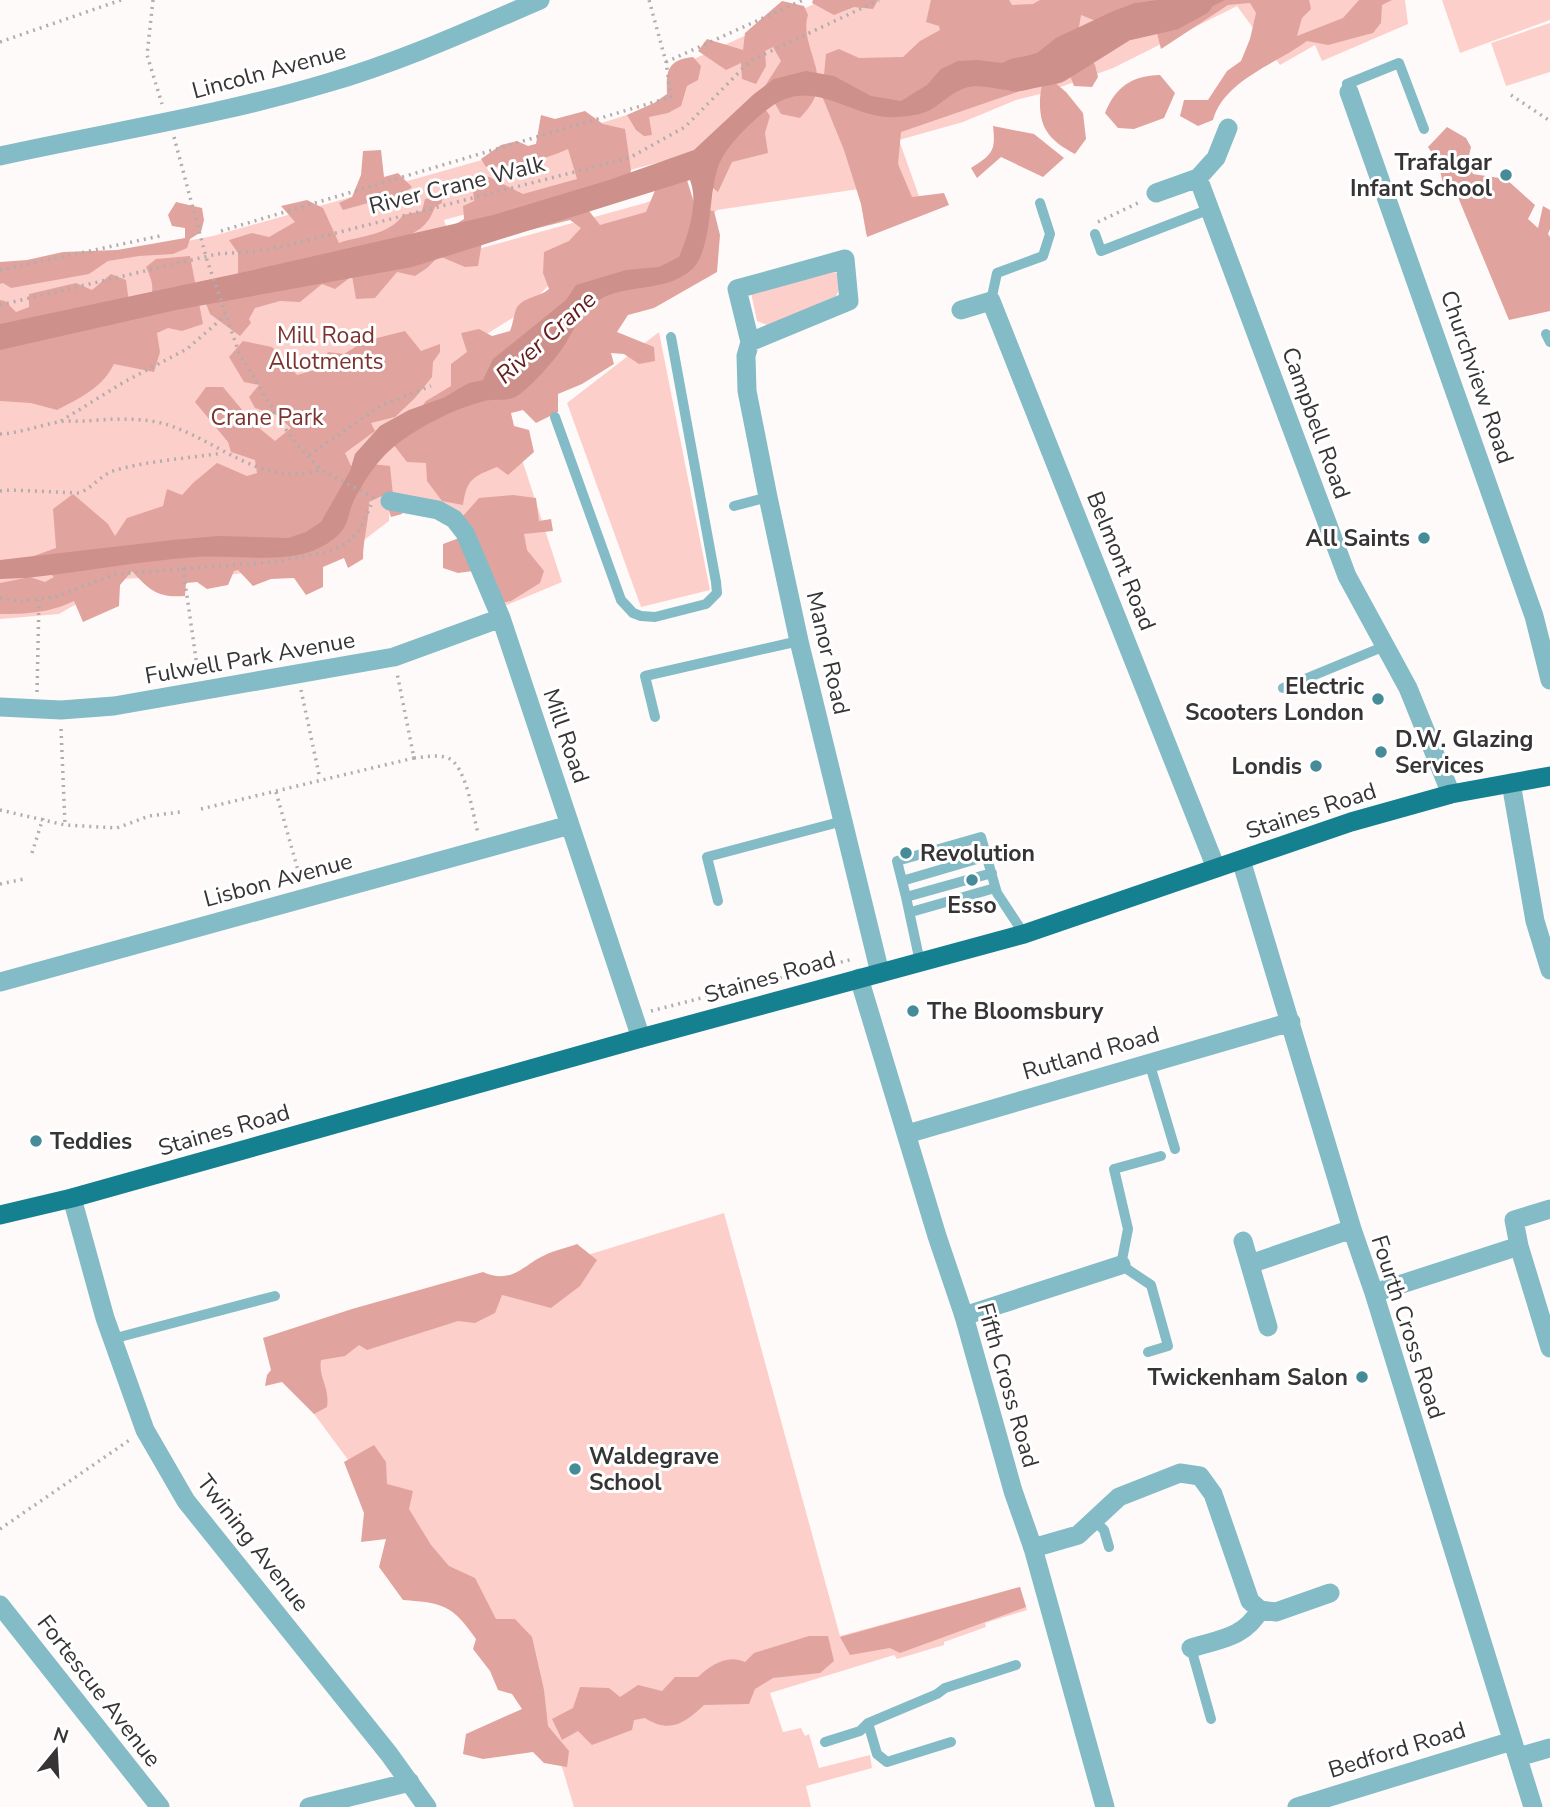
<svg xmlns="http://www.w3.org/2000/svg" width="1550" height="1807" font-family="'Nunito Sans',sans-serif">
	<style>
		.green { fill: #fdcfca }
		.forest { fill: #e1a39d }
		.water { fill: #cd908a }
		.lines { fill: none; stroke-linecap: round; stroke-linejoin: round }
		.river { stroke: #cd908a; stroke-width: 33 }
		.path { stroke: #b1adad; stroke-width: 3.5; stroke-dasharray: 2 5; stroke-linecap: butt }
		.service { stroke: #83bcc6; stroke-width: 10 }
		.minor { stroke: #83bcc6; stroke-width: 19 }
		.tertiary { stroke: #83bcc6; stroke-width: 19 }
		.primary { stroke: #158190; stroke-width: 19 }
		.poi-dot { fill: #468c98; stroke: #fff; stroke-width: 2.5 }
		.labels { text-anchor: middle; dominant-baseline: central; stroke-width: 6; stroke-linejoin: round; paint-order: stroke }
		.street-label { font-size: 23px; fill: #363434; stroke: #fff }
		.poi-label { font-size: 23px; font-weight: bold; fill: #363434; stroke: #fff; text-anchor: end }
		.park-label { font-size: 23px; fill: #7c322e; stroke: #fff }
		.water-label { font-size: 24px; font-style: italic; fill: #651c1b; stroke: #fff }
	</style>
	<rect width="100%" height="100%" fill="#fffafa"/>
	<path class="green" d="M823,0h582l3,24 -86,37 -7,-16 -35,20 -43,-59 -124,62 -69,25 -28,7 -53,22 -64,18 26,73 -59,21 -7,-45 -142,21 -9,9 10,-54 13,-22 -287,77 12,35 189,-52 33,-13 -129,95 -27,27 -40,25 80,245 -65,27 -43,-90 -64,-17 -1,19 -46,35 -107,18 -116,5 -61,35 -59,5v-342l213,-41 297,-84 167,-53 -3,-31z
		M1442,0h108v20l-90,33z
		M1550,23v49l-44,14 -15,-43z
		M827,268l11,6 2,14 -4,8 -66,30 -13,-5 -6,-28z
		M659,332l51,258 -69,17 -74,-204z
		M724,1213l116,423 180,-49 7,23 -42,13 1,4 -42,15v3l-47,14 -3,-4 -124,38 13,39 18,-4 4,8 4,-2 10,34 51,-13 2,13 -66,18 5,21h-237l-21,-70 -284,-384z"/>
	<path class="forest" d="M813,0h65l-5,9 -19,-2 -20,8 -22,-12z
		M931,0h78l3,5 21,-1 7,-4h121l-55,25 -25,-10 -3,18 -55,57 -122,42 -3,32 14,33 32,-4 5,12 -82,32 -6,-33 -17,-54 -22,-54 4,-42 13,-5 20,9 44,-1 17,-16 20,-11 -1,-4 -13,-4z
		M1207,0h102l2,9 -9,9 -5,18 46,-18 16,-18h33l-10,5 -1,18 -8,10 -45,12 -21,-4c-31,23 -83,39 -94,79l-15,6 -18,-10 4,-16h24l19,-29 14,-10 9,-22 6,-26 -6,-10 -22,2 -67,44 -5,-20z
		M782,1l22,5 4,9c-9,28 20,56 6,84 -3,7 -9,13 -14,19l-19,-4 -16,-28 16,-25 -8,-14 -8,4 1,15 -10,18 -14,-5 -1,-16 -15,7 -28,-19 9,-12 36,11 2,-17z
		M1091,32l14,5 3,11 -4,7 -16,-1 7,11 3,12 -6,10 -18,-1 -5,-13 -8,-3 -7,12 12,10 17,21 3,26 -11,15c-11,-6 -23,-13 -29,-24 -11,-18 -7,-59 12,-72 8,-6 1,3 10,-4 9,-7 11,-17 23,-22z
		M693,57l8,9 -3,14 -11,6 -6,20 -13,7 -19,4 3,18 -8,1 -8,-6 -9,-15 27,-12 13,-9c-1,-23 0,-34 26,-37z
		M1160,75l15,18 -11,25 -30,11 -16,-1 -13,-15c11,-27 27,-37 55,-38z
		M759,100l11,16 -5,17 3,20 -36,9 -14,30 -9,-7 7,-26z
		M585,111l18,13 22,5 6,41 -4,27 -38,14 11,14 46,-13 10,-24 31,-8 9,29 18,2 6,24 -3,37 -63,36 -26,7 -11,17 37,15 1,14 -16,3 -15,-10 -13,-1 3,11 -32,20 -24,10v18l-22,11 -13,-13 -12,3 3,13 15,4 5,22 -26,23 -11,-8c-24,10 -30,11 -34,38l-21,-4 -15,-20 -1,-18 -19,-1 -14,-18 33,-43 25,-15v-22l16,-12 -6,-19 18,-4 13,7 18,-5c3,-7 4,-18 7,-24 7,-10 23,-10 32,-18l-6,-16 1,-21 25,-11 12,-13 -11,-8 -88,22 -4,24 -13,1 -26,-11 -12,12 -12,8 -18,-4 -22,26 -19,1 -4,-23 -17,13 -13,-5 -22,18 -20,-1 -25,7 -6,11 2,4 -11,13 -30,-22 -5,-13 246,-74 13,-8 -1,-13 11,-5 -1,-11 10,-16 40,20 54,-15 -9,-30c-27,12 -53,18 -82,18l-5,-8 20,-14 16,-4 11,5 8,-2 5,-29 14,4z
		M993,126l41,8 30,24 -21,19 -42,-20 -24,21 -6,-10c21,-14 25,-16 22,-42z
		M1447,127l19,11 5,9 -3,13 5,14 33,5 29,26 -7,14 10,9 5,-22 7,4v19l-2,5 2,3v74l-41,9 -54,-130 -11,-2 -6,-26 -10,-15z
		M381,150l3,27 14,-4 14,14 -8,6 -61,17 -4,-7 13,-6 9,-22 2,-24z
		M442,196v7l-7,4c-6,15 -11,21 -26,28l-171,40v-22l-9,-13 23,-7 17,4 26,-15 -14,-16 26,-6 16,8 16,35c23,-8 49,-7 64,-28l19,-4 3,-12z
		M176,202l26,6 2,12 -3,12 -11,7 -3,9 -14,6 -34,2 -31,5 -19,13 -78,14 -8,-5 -3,1v-22l27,-2 36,-8 54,-2 68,-12v-10l-13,-2 -4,-11z
		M190,256l13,68 -21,7 -14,-3 -11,5 3,19 -6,20 -40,-8c-12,24 -34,34 -57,46l-26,-7 -31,-2v-101l5,1 11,11 13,-5v-13l47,-11 16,7 19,-16 15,6 5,38c20,-20 28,-23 15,-51l10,-8z
		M405,331l16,20 19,-7v8l-7,10 -1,15 -17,21 -20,19 -24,6 4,8 -30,22 6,13 20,-2 19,2 3,29 12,3 -3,16 -11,3 -7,-22 -15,7c0,20 -6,37 -6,57l-15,9 -4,-10 -21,9v20l-17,8 -12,-17 -23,1 -18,7 -15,-16 -4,1 -6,14 -21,4 -10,-7 -11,1 -1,13c-27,2 -35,-5 -53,-25l-12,14 -1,21 -36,16 -9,-21c-25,12 -47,13 -74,13v-31l30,-6 15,5 9,-5 -23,-20 25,-9 -3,-39 20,-15 35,30 7,12 12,-18 36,-12 4,-17 15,6 11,-12 24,-20 30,13 10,-3 -2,-13 -24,-8 -3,-10 -33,-40 11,-15h17l31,37 21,17 16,-13 -15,-13 -21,-7 -6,-11 10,-12 -15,-3 -15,-25 14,-16 29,6 25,28 21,-6 10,-17 16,2 21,-13z
		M513,495l23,3 3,23 12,-2 2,12 -29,3 3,16 17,21 -4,12 -29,18 -20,4 -18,-34 -15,2 -15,-5v-24l19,-7 -6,-13 23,-26z
		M577,1244l20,16 -17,26 -29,22 -49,-13 -7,18 -20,10 -17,-2 -91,29 -8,-5 -14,11 -24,4c-3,18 9,26 6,47l-13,7 -32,-32 -17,4 2,-11 4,-5 -8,-32 89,-29 131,-37c29,13 40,-7 62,-17 10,-5 21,-7 32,-11z
		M374,1445l12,17 1,22 26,7 -4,18 22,36 18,21 26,12 21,41h19l17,18 12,53 4,36 21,25 -2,16 -23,-4 -11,-11 -50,7 -20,-5 3,-20 56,-25 -10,-15 -14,-4 -8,-19 -17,-22 3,-10c-24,-34 -32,-36 -73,-39l-24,-33 7,-28 -25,3 3,-29 -20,-51z
		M1020,1587l6,20 -126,46 -10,-5 -40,7 -10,-18z
		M809,1636h19l6,25 -14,12 -47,5 -18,11 -6,15 -45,1c-19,18 -34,29 -59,13l-11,2 -2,10 -40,15 -14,-14 -16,9 -10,-21 21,-11 7,-21 29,1 11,9 18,-12 24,6 13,-14h23c13,-12 29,-23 47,-15l9,-9z"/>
	<path class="water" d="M1158,0h67l-45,22 -8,-1 -18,9 -27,-7c-18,9 -41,14 -56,27 -15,13 -23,36 -45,40 -20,4 -42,-8 -61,-2 -14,5 -23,15 -35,22 -9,5 -23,6 -33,7 -46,3 -81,-41 -125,-11 -17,12 -47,40 -54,61 -10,27 -5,86 -28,104 -27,22 -64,12 -91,29 -19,12 -25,31 -37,49 -12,16 -26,32 -42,45 -13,10 -25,3 -39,8 -29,8 -56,22 -80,39 -21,15 -35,36 -47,59 -4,8 -5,17 -9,26 -7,13 -25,23 -39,27 -32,9 -75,2 -110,4 -57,4 -113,15 -170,21l-26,1v-19l173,-20 45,-4 70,2 18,-6 15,-10 29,-51 5,-17 25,-28 29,-16 34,-12 26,-15 14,-3 10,-21 73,-59 10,-15 50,-15 33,-3 20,-10c9,-21 20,-54 11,-77l-278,87 -236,43 -176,40v-26l249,-53 244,-56 116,-35 85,-30 60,-56 20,-15 32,-8 28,5 37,20 30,5 26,-16 14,-16 17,-8 19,-1 25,3 35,-10 19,-15 53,-25 26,-10z"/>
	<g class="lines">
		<path class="river" d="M1015,75l41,-8 67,-42 48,-11 26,-14"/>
		<path class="path" d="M153,0l-6,55 15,49
			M0,42l121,-42
			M666,62l137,-62
			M1511,95l39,26
			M174,137l32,120 33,96 43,71 13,18 26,28 54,28
			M1098,222l44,-21
			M221,231l450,-134 -5,-35 -17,-62
			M0,270l160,-34
			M0,305l217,-51 41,-3 31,-6 340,-87 56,-31 65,-66 129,-61
			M61,421l63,-39 63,-33 39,-34
			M0,434c20,-1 38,-8 58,-12 9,-2 18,0 27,-1 25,-2 55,-4 80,3 54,16 95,64 156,46
			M309,455l73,-50 49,-19
			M0,491l11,-1 68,3c14,-5 22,-19 37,-23 31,-9 74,-12 106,-17
			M183,568l15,105
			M0,598l20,3 35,-4 61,-23 156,-12 52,-9 22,-9 15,-16 10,-23
			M301,690l19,89
			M37,692l2,-92
			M61,729l4,96
			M414,758c11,-1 23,-4 34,0 18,7 25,57 30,75
			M276,792l25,89
			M201,809l213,-51 -17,-85
			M0,810l65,15 52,3 32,-12 31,-4
			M32,853l11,-35
			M0,884l24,-5
			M651,1011l202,-52
			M0,1529l131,-90"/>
		<path class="service" d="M1349,92l-2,-8 52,-21 25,66
			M1095,234l6,17 109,-42
			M991,301l6,-28 46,-17 7,-22 -10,-31
			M1546,334l4,8
			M555,417l66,183 12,13 8,3 14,1 51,-13 11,-11 -1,-11 -45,-245
			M734,506l34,-9
			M1283,688l102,-42
			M655,717l-10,-41 154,-35
			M902,881l85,-25
			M906,897l-9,-36 84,-24 16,56 27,41
			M718,901l-11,-44 136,-36
			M911,912l84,-24
			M920,962l-14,-65 86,-24
			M1149,1062l26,87
			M112,1339l163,-43
			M1148,1352l20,-6 -17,-61 -30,-20 7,-36 -14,-60 47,-13
			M1094,1520l10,10 5,17
			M1191,1648l20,71
			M868,1723l9,31 10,8 64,-20
			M825,1742l35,-11 8,-8 69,-29 8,-6 71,-23"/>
		<path class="minor" d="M1349,92l185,524 16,64
			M0,156c109,-24 220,-41 327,-73 73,-21 143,-53 213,-83
			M1198,178l149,398 61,112 43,106
			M1156,193l42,-15 18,-20 12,-30
			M961,310l30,-9 225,567
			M750,342l99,-41 -4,-42 -108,30 13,53 -4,14 1,35 21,106 31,144 81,332
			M390,501l48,9 16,9 11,14 36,85 140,420
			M0,707l61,3 53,-4 280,-49 107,-39
			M1511,783l24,138 15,49
			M1241,860l111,369 22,64 159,514
			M0,982l570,-157
			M907,1134l384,-112
			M72,1198l33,120 40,112 41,71 203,253 38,53
			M1243,1241l25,86
			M1519,1246l-5,-26 36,-11
			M1250,1264l102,-35
			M1374,1293l145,-47 31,102
			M964,1316l157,-51
			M1033,1548l45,-13 41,-38 61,-24 20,3 13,18 37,107 10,9
			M0,1605l160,202
			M1191,1648c29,-9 53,-10 69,-38l16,2 54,-19
			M1518,1757l32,-9
			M309,1807l101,-25
			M1297,1807l215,-66"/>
		<path class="tertiary" d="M859,978l78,258 27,80 49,175 20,57 72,259"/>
		<path class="primary" d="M0,1215l72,-17 569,-160 383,-104 327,-112 100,-28 99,-18"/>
	</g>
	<g class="poi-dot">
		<circle cx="1506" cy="175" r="7"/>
		<circle cx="1424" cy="538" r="7"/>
		<circle cx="1378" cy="699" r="7"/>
		<circle cx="1381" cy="752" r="7"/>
		<circle cx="1316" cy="766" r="7"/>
		<circle cx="906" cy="853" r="7"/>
		<circle cx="972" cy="880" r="7"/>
		<circle cx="913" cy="1011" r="7"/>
		<circle cx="36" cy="1141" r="7"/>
		<circle cx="1362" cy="1377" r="7"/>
		<circle cx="575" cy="1469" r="7"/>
	</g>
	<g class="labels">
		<g class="street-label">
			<text transform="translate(269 71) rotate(-15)">Lincoln Avenue</text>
			<text transform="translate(457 185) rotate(-14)">River Crane Walk</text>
			<text transform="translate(1477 377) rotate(71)">Churchview Road</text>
			<text transform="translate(1316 423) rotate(70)">Campbell Road</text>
			<text transform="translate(1121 561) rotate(68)">Belmont Road</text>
			<text transform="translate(828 653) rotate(77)">Manor Road</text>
			<text transform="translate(250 658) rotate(-10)">Fulwell Park Avenue</text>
			<text transform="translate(566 736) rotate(71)">Mill Road</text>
			<text transform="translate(1311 811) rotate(-18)">Staines Road</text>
			<text transform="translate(278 880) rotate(-15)">Lisbon Avenue</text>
			<text transform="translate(770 977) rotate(-16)">Staines Road</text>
			<text transform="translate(1091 1053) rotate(-16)">Rutland Road</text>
			<text transform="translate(224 1130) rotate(-16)">Staines Road</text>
			<text transform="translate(1408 1327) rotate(72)">Fourth Cross Road</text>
			<text transform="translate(1008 1385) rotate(74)">Fifth Cross Road</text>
			<text transform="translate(253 1543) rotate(52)">Twining Avenue</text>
			<text transform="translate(99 1691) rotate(52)">Fortescue Avenue</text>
			<text transform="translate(1397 1750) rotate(-17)">Bedford Road</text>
		</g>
		<g class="poi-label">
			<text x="1492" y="162">Trafalgar<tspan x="1492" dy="26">Infant School</tspan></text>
			<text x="1410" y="538">All Saints</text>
			<text x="1364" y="686">Electric<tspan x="1364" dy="26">Scooters London</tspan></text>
			<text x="1395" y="739" text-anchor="start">D.W. Glazing<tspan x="1395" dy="26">Services</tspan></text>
			<text x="1302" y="766">Londis</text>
			<text x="920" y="853" text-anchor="start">Revolution</text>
			<text x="972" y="905" text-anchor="middle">Esso</text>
			<text x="927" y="1011" text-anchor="start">The Bloomsbury</text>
			<text x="50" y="1141" text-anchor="start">Teddies</text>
			<text x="1348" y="1377">Twickenham Salon</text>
			<text x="589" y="1456" text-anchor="start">Waldegrave<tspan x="589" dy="26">School</tspan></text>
		</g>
		<g class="park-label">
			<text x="326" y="335">Mill Road<tspan x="326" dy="26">Allotments</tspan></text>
			<text x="267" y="417">Crane Park</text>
		</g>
		<g class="water-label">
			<text transform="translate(546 337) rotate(-42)">River Crane</text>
		</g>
	</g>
	<g transform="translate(56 1751) rotate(18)" stroke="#ffffff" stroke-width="5" paint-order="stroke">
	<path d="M0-5L12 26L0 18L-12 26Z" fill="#363434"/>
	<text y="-10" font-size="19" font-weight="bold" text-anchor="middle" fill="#363434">N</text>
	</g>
</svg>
